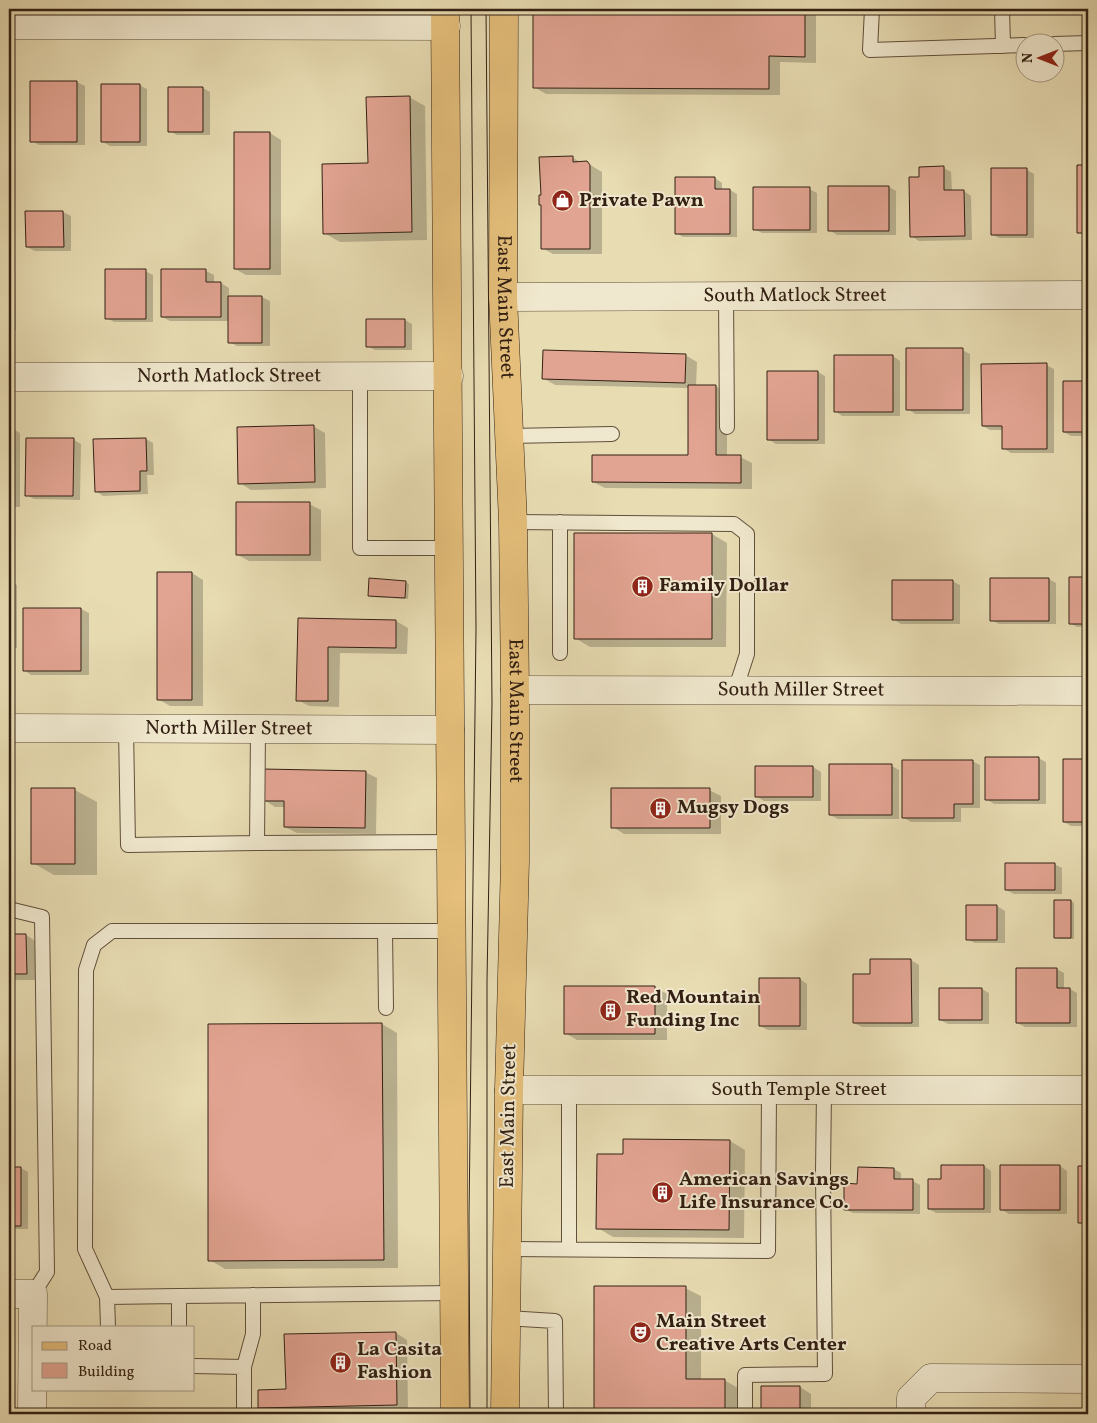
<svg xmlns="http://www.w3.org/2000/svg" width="1097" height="1423" font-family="Vollkorn,serif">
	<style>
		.shadow { fill: #0003 }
		.building { fill: #e2a492; stroke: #332013 }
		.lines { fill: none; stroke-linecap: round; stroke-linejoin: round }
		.service-casing { stroke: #604f3b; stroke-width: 16 }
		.minor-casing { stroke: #604f3b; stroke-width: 29 }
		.primary-casing { stroke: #332013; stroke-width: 29 }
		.service { stroke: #f0e8ce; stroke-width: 14 }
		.minor { stroke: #f0e8ce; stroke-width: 28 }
		.primary { stroke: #e4be7a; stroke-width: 28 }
		.tram { stroke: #332013; stroke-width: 1 }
		.labels { text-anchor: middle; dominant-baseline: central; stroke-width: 4; stroke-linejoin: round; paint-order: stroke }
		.poi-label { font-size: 20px; font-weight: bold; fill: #332013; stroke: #f0e8ce; text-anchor: start }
		.street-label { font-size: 20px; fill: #332013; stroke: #f0e8ce }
	</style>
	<rect width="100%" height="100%" fill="#e8dcb3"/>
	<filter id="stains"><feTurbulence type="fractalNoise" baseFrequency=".004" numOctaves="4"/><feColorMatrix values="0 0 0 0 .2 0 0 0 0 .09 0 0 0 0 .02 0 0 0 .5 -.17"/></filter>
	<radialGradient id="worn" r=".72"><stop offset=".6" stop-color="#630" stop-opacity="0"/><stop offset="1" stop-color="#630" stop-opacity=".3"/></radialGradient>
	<path class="shadow" d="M535,9h281v54l-36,-1v33l-234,-1 -12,-7z
		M32,82h45l8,4v59h-46l-7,-4z
		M139,85l8,4v57h-37l-7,-4z
		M203,88l7,4v43h-33l-7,-4z
		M409,97l16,9 2,134 -87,2 -16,-9 45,-69z
		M270,133l11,7v135h-35l-11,-6z
		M573,158l9,5h5l15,9v82h-49l-11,-6z
		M1078,166h10v70l-10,-4z
		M944,168l7,4 1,19h12l7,5 1,44 -53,1 -8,-5 9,-58z
		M1027,170l7,4v64h-35l-7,-4z
		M715,178l7,5v7h8l7,4v43h-54l-7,-4z
		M889,187l7,4v44h-59l-8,-5z
		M809,189l8,4v40h-55l-8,-4z
		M27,212h36l8,4v35h-36l-8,-4z
		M9,254l6,3 1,73h-7z
		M145,271l8,4v47h-39l-7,-4z
		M162,271h44l8,4v8h7l8,5v9h33l8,4v45h-33l-8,-4v-21h-59l-8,-4z
		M405,320l7,4v26h-37l-8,-4z
		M962,350l8,4v60h-55l-7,-5z
		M685,355l12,7 -1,24h19l12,6v65h13l12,6v26l-147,-1 -12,-6 96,-25v-69l-134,-3 -12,-7z
		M893,356l7,5v55h-58l-7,-5z
		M1046,365l8,4v84h-43l-8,-5v-18h-13l-7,-4z
		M818,372l7,4v68h-49l-8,-5z
		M1064,382h24v54h-17l-7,-4z
		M313,426l12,7 1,55 -75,2 -11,-7z
		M9,429h4l7,4v74h-11z
		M146,439l7,4 1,32h-7l1,19 -45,2 -7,-5z
		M74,440l7,4 -1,56 -46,-1 -7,-4z
		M309,504l12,6v51h-72l-11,-6z
		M712,534l15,9 -1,104h-136l-15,-9z
		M192,573l11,7v126h-33l-12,-7z
		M1070,578h18v49h-11l-7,-4z
		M1049,579l7,4v41h-57l-8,-4z
		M9,581l8,4v63h-8z
		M952,581l8,4v39h-59l-8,-5z
		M406,582l3,2 -1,15 -36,-2 -3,-2z
		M24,609h57l8,4v62h-58l-7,-5z
		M299,620l97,1 12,7 -1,26 -67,-1 -1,54 -30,-1 -11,-6z
		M1038,758l8,4v42h-52l-8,-5z
		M1064,760h24v66h-17l-7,-4z
		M972,761l8,4v43h-19v14h-50l-7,-4z
		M892,766l7,4v49h-61l-8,-4z
		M756,767h57l8,5v29h-57l-8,-5z
		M365,772l12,6 -1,56 -79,-1 -12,-6v-20h-10l-11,-7z
		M9,790l5,3v63h-5z
		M33,790h42l22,12v73h-43l-21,-12z
		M709,790l12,6v38h-97l-11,-7z
		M1054,864l8,4v26h-48l-8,-4z
		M1071,901l3,2v36h-15l-4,-2z
		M967,906h30l8,5v32h-30l-8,-4z
		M26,935l11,7 1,38h-29v-44z
		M871,960h40l8,5v62h-57l-8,-4 17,-47z
		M1057,969l7,4v16h6l7,4v34h-52l-8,-4z
		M800,979l7,5v46h-39l-8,-4z
		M565,987h90l12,7v46h-90l-12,-7z
		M982,989l7,4v31h-41l-8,-4z
		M382,1024l15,9 1,235 -173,1 -15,-9z
		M730,1141l15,9 -1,88 -131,-1 -15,-9 27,-72z
		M984,1166l7,5v42h-55l-7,-4 13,-28z
		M1060,1166l7,5v43h-58l-7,-4z
		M1079,1167h9v59l-9,-4z
		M9,1168h12l7,4v57h-19z
		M894,1169l7,4v8h12l7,4v29l-67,-1 -8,-4 14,-24z
		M595,1288h90l16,8v84h23l16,9v25h-145z
		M396,1333l11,7 1,71 -137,3 -12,-7 28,-16z
		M762,1387h38l11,7v20h-49z"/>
	<path class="building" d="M533,9h272v48l-36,-1v33l-236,-1z
		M30,81h47v61h-47z
		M101,84h39v58h-39z
		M168,87h35v45h-35z
		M410,96l2,136 -89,2 -1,-70 46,-1 -2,-66z
		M234,132h36v137h-36z
		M573,156v6l14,-1 3,4v84h-49v-44h-2v-10h2l-2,-38z
		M1077,165h11v68h-11z
		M944,166v24h20l1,46 -55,1 -1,-60h10v-10z
		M991,168h36v67h-36z
		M675,177h40v12h15v45h-55z
		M828,186h61v45h-61z
		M753,187h57v43h-57z
		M25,211h38l1,36h-38z
		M105,269h41v50h-41z
		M161,269h45v13h15v35h-60z
		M228,296h34v47h-34z
		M366,319h39v28h-39z
		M906,348h57v62h-57z
		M543,350l143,4 -1,29 -143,-4z
		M834,355h59v57h-59z
		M1047,363v86h-45v-23h-20l-1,-62z
		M767,371h51v69h-51z
		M1063,381h25v51h-25z
		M688,385h28v70h25v28l-149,-1v-27h96z
		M314,425l1,57 -77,2 -1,-57z
		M9,427h4v76h-4z
		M26,438h48l-1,58h-48z
		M146,438l1,33h-7v20l-45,1 -2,-53z
		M236,502h74v53h-74z
		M574,533h138v106h-138z
		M157,572h35v128h-35z
		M1069,577h19v47h-19z
		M369,578l37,3 -1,17 -37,-2z
		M990,578h59v43h-59z
		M9,580h1v64h-1z
		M892,580h61v40h-61z
		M23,608h58v63h-58z
		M298,618l98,2v28l-68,-1v54h-32z
		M985,757h54v43h-54z
		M1063,759h25v63h-25z
		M902,760h71v44h-19v14h-52z
		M829,764h63v51h-63z
		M755,766h58v31h-58z
		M263,769l103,2 -1,57 -81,-1v-26h-22z
		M31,788h44v76h-44z
		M611,788h99v40h-99z
		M1005,863h50v27h-50z
		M1054,900h17v38h-17z
		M966,905h31v35h-31z
		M9,934h17l1,40h-18z
		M870,959h41l1,64h-59v-49h17z
		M1016,968h41v20h13v35h-54z
		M759,978h41v48h-41z
		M564,986h91v48h-91z
		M939,988h43v32h-43z
		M382,1023l2,237 -176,1v-237z
		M623,1139l107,1 -1,90 -133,-1 1,-75h26z
		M941,1165h43v44h-56v-30h13z
		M1000,1165h60v45h-60z
		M1078,1166h10v57h-10z
		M9,1167h12v59h-12z
		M858,1167l36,1v11h19v31h-69v-27l13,1z
		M594,1286h92v93h39v35h-131z
		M396,1332l1,73 -139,3v-18l28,-1 -2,-55z
		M761,1386h39v28h-39z"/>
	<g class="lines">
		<defs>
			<path id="service" d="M872,9l-2,41 154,-5
				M1002,9l1,37
				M1054,44l34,-1
				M726,296l1,131
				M360,377v171h90
				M509,436l103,-2
				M513,522l221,2 13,10v120l-12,37
				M560,653v-131
				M126,728l2,117 129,-2 1,-113
				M257,843l194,-1
				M9,909l33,8 5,355 -14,22
				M385,931l1,77
				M508,1249l260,2 1,-161
				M569,1249v-159
				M179,1296l275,-3
				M107,1297l72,-1v31
				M506,1318l49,3 1,93
				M108,1327l-1,-30 -22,-48 1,-279 8,-25 18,-14h340
				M194,1366l50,1
				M244,1414v-47l9,-33v-39
				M745,1414v-39l80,-1 -2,-201 1,-83"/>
			<g id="minor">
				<path d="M9,25l437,1"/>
				<path id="s1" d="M503,297l585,-2"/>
				<path id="s2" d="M9,377l440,-1"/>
				<path id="s3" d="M515,690l573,1"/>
				<path id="s4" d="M9,728l441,2"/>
				<path id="s5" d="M509,1090h579"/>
				<path d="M9,1294h24l-1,120"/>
				<path d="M911,1414v-16l20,-20 157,1"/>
			</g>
			<g id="primary">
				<path d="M445,9l10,1405"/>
				<path id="s6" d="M504,9l-1,288 10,225 2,168v171l-6,229 -4,324"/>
			</g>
		</defs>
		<use href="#service" class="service-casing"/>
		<use href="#minor" class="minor-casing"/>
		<use href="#primary" class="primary-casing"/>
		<use href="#service" class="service"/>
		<use href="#minor" class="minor"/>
		<use href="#primary" class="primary"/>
		<path class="tram" d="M486,9l6,695 -5,277v433
			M470,1414l-1,-197 7,-588 -5,-620"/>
	</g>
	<defs>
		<symbol id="shop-disc" viewBox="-11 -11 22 22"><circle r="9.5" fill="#8f2418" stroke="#f0e8ce"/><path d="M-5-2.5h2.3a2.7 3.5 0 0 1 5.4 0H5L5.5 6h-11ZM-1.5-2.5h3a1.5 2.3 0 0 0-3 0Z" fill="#fff"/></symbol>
		<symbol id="building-disc" viewBox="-11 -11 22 22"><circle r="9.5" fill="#8f2418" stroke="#f0e8ce"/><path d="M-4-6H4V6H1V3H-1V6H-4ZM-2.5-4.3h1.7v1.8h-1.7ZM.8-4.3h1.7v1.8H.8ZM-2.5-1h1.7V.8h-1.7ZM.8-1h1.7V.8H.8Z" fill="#fff"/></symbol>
		<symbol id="theatre-disc" viewBox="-11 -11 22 22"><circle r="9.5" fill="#8f2418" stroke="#f0e8ce"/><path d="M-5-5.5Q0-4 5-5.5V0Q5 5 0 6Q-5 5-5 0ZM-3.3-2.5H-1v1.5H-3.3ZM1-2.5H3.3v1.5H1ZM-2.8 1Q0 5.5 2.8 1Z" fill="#fff"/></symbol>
	</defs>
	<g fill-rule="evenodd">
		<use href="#shop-disc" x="550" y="188" width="25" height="25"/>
		<use href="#building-disc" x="630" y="574" width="25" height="25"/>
		<use href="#building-disc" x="648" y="796" width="25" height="25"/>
		<use href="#building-disc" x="598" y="998" width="25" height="25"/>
		<use href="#building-disc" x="650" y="1180" width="25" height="25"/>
		<use href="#theatre-disc" x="628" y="1320" width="25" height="25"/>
		<use href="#building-disc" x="328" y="1350" width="25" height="25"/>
	</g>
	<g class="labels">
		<g class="poi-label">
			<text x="579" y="201">Private Pawn</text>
			<text x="659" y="586">Family Dollar</text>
			<text x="677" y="808">Mugsy Dogs</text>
			<text x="626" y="998">Red Mountain<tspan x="626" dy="23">Funding Inc</tspan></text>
			<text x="679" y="1180">American Savings<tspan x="679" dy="23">Life Insurance Co.</tspan></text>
			<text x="656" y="1322">Main Street<tspan x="656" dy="23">Creative Arts Center</tspan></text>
			<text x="357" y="1350">La Casita<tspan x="357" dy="23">Fashion</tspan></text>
		</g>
		<g class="street-label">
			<text stroke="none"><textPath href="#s1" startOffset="292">South Matlock Street</textPath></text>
			<text stroke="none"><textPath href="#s6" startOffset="298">East Main Street</textPath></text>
			<text stroke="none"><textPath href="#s2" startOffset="220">North Matlock Street</textPath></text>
			<text stroke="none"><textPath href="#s3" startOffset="286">South Miller Street</textPath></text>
			<text stroke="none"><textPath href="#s6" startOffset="702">East Main Street</textPath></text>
			<text stroke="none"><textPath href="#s4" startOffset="220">North Miller Street</textPath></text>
			<text stroke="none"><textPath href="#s5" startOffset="290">South Temple Street</textPath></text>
			<text transform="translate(509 1116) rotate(-89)">East Main Street</text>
		</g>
	</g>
	<rect width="1097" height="1423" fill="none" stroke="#e8dcb3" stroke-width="30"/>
	<rect x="10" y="10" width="1077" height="1403" fill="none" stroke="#332013" stroke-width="2.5"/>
	<rect x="15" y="15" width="1067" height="1393" fill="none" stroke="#332013"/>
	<rect x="32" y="1326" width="162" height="65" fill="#f0e8ce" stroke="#a49883"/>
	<rect x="42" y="1342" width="25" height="8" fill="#e4be7a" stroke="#a49883"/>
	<text x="78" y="1350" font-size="15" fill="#332013">Road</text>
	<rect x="42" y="1363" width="25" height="15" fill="#e2a492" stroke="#a49883"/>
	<text x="78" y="1376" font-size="15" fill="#332013">Building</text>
	<g transform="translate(1040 58) rotate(270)"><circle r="24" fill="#f0e8ce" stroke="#a49883"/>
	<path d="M0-4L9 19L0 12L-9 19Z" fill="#8f2418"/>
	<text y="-8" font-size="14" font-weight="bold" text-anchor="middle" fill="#332013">N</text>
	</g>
	<rect width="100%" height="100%" filter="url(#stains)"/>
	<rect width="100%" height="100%" fill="url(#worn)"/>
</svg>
